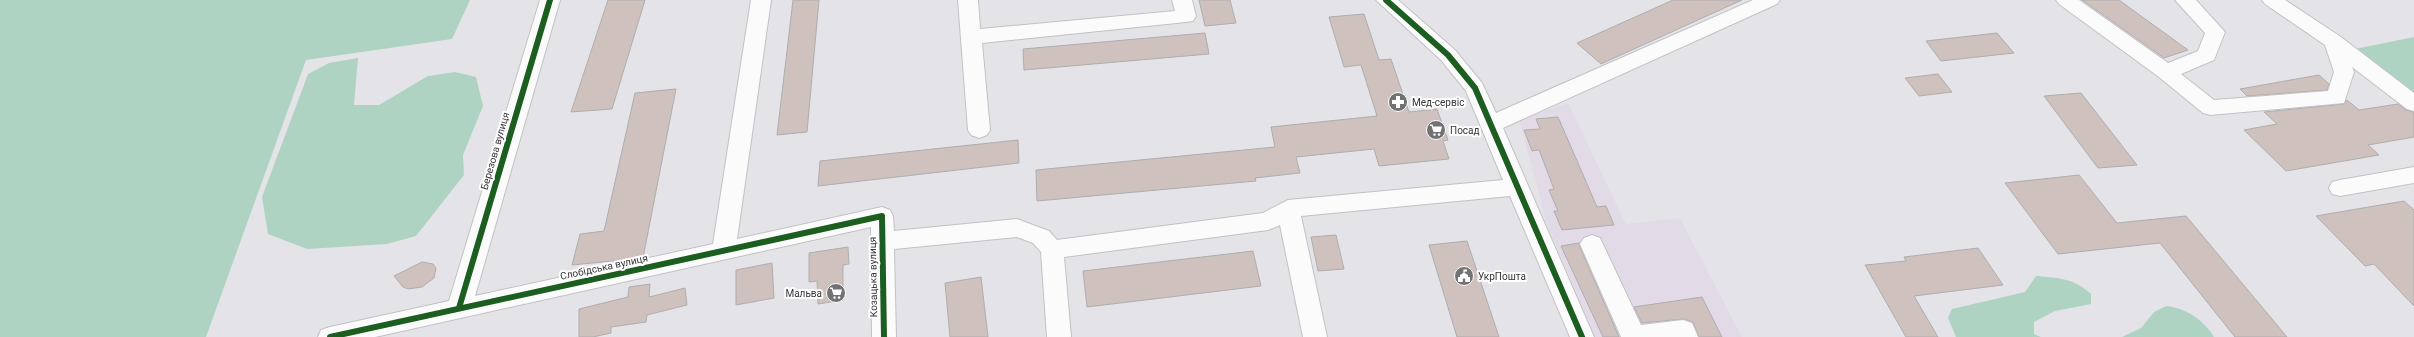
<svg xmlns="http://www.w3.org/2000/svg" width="2414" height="337" font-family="Roboto,sans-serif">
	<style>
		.commercial { fill: #e2dbe7 }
		.green { fill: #afd3c3 }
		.building { fill: #cec1be; stroke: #afadaf }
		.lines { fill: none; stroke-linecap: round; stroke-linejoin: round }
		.minor-casing { stroke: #c2c2c5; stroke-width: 2 }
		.minor { fill: #fbfbfc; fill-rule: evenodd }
		.cycleway-casing { stroke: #fff; stroke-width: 8 }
		.cycleway { stroke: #1b5e20; stroke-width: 6 }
		.labels { text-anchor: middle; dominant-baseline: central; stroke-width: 4; stroke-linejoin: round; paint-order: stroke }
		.poi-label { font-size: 10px; fill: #353437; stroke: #fff; text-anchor: start }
		.street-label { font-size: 10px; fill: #353437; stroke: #fff }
	</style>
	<rect width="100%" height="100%" fill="#e4e4e8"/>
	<path class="commercial" d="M1568,103l58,121 54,-6 62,119h-147l-48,-112 -28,-106z"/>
	<path class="green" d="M0,0h470l-18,39 -146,21 -100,277h-206z
		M2414,37v61l-59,-49z
		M358,58l-4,47h25l49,-29 27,-4 21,5 7,29 -20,49 1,20 -48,61 -29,8 -80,5 -39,-15 -6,-37 46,-123 21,-11z
		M2036,276c22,2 38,2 55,18v10l-36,7 -21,11v12l7,3h-85l-8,-19 4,-9 73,-17z
		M2166,306c20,2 38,14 48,31h-92l19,-9 13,-16z"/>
	<path class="building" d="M608,0h37l-33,109 -41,3z
		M793,0h26l-12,132 -30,3z
		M1199,0h31l6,23 -31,3z
		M1673,0h69l-141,64 -24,-21z
		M2082,0h37l69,50 -24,8z
		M1364,14l15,46 12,-1 18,53 28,-3 11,31 -5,1 6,18 -70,7 -5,-17 -78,8 4,16 -45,5 1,3 -219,20 -1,-31 239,-23 -4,-20 106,-11 -16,-51 -17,2 -15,-50z
		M1205,33l4,21 -185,16 -1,-21z
		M1997,33l17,20 -73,8 -15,-20z
		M1938,74l14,18 -33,4 -14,-18z
		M2319,75l10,9 -2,6 -80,6 -7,-7z
		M676,89l-33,169 -71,7 8,-31 24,-3 31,-138z
		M2081,93l56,72 -39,3 -54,-72z
		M2347,100l12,10 39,-6 8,6 8,2v25l-46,8 11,10 -93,16 -42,-41 33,-6 -13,-12 80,-8z
		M1558,117l39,90 9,-1 8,19 -52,5 -8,-19h4l-9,-21 5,-1 -15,-39 -7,1 -8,-21 16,-1 -4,-10z
		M1018,140l1,23 -201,23 2,-25z
		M2079,175l38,48 69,-7 101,121h-52l-75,-94 -102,11 -53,-71z
		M2404,201l10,9v96l-40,-42 -9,2 -49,-50z
		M1336,235l8,34 -26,2 -7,-34z
		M1467,241l32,96h-42l-28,-92z
		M1579,243v2l40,92h-16l-42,-91z
		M848,247l1,17 -6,1v35l-25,4 -1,-23 -8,1v-29z
		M1978,248l25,37 -89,11 24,41h-32l-41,-72 41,-4 -2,-4z
		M1253,251l8,35 -174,21 -4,-36z
		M422,262l11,2 3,4 -2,10 -12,9 -14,2 -5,-2 -9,-11z
		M772,263l2,35 -38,7v-35z
		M981,277l7,60h-38l-5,-54z
		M650,284l-1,13 36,-9 2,17 -40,10 -1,7 -35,5v6l-18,4h-14v-28l49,-12 1,-10z
		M1702,297l20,40h-23l-6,-15 -10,-3 -41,4 -8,-16z"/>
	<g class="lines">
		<defs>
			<path id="minor" d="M540,0h20l-85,296 238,-52 38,-244h20l-34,239 145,-32 8,3 3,6 1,15 123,-12 32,12 8,9 206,-27 25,-13 215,-20 -37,-89 -25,-31 -65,-60h22l57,50 27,33 14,30 257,-113h27l-3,4 -274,124 91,209h-24l-60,-141 -209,20 26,121h-24l-23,-112 -12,5 -204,27 7,80h-24l-6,-85 -8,-9 -16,-6 -123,12 2,88h-24l-1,-110 -496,110h-57l3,-7 9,-3 119,-26z
				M958,0h20l2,29 195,-18 -3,-11h20l4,16 -3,5 -7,1 -204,21 8,87 -3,5 -8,3 -8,-3 -3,-5z
				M2056,0h23l89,63 30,-12 7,-18 -30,-33h21l29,32 -11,28 -33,14 33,26 114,-9 6,-19 -9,-27 -60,-41 -3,-4h23l56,37 73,56v18l-7,-2 -55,-42 2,5 -10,31 -134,12 -7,-2 -44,-36 -100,-73z
				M2414,167v16l-74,13 -8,-2 -3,-6 3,-6 8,-2z
				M1592,235l8,3 41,87 42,-5 9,3 6,14h-77l-41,-93 4,-6z"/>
		</defs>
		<use href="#minor" class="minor-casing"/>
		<use href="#minor" class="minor"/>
		<defs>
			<path id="cycleway" d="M1386,0l62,55 27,33 107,249
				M459,308l91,-308
				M330,337l552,-121 2,121"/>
		</defs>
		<use href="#cycleway" class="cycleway-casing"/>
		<use href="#cycleway" class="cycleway"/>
	</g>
	<defs>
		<symbol id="pharmacy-disc" viewBox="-11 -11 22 22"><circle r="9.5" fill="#727275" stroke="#fff"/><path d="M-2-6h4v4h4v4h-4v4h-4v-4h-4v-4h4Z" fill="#fff"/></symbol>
		<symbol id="supermarket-disc" viewBox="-11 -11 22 22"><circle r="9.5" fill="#727275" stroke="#fff"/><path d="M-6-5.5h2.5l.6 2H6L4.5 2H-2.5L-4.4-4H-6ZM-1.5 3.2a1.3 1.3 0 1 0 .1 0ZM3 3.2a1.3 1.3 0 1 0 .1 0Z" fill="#fff"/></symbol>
		<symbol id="civic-disc" viewBox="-11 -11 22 22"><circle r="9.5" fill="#727275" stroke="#fff"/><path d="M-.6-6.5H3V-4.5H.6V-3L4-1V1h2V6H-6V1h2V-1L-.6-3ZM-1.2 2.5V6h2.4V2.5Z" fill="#fff"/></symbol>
	</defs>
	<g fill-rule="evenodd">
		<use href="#pharmacy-disc" x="1387" y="91" width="22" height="22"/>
		<use href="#supermarket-disc" x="1425" y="119" width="22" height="22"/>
		<use href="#civic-disc" x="1453" y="265" width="22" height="22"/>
		<use href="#supermarket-disc" x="825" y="282" width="22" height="22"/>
	</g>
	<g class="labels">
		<g class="poi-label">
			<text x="1412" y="102">Мед-сервіс</text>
			<text x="1450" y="130">Посад</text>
			<text x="1478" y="276">УкрПошта</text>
			<text x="822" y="293" text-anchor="end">Мальва</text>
		</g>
		<g class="street-label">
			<text transform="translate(495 151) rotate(-74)">Березова вулиця</text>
			<text transform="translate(604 267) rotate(-12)">Слобідська вулиця</text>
			<text transform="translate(873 277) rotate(-91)">Козацька вулиця</text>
		</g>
	</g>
</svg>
